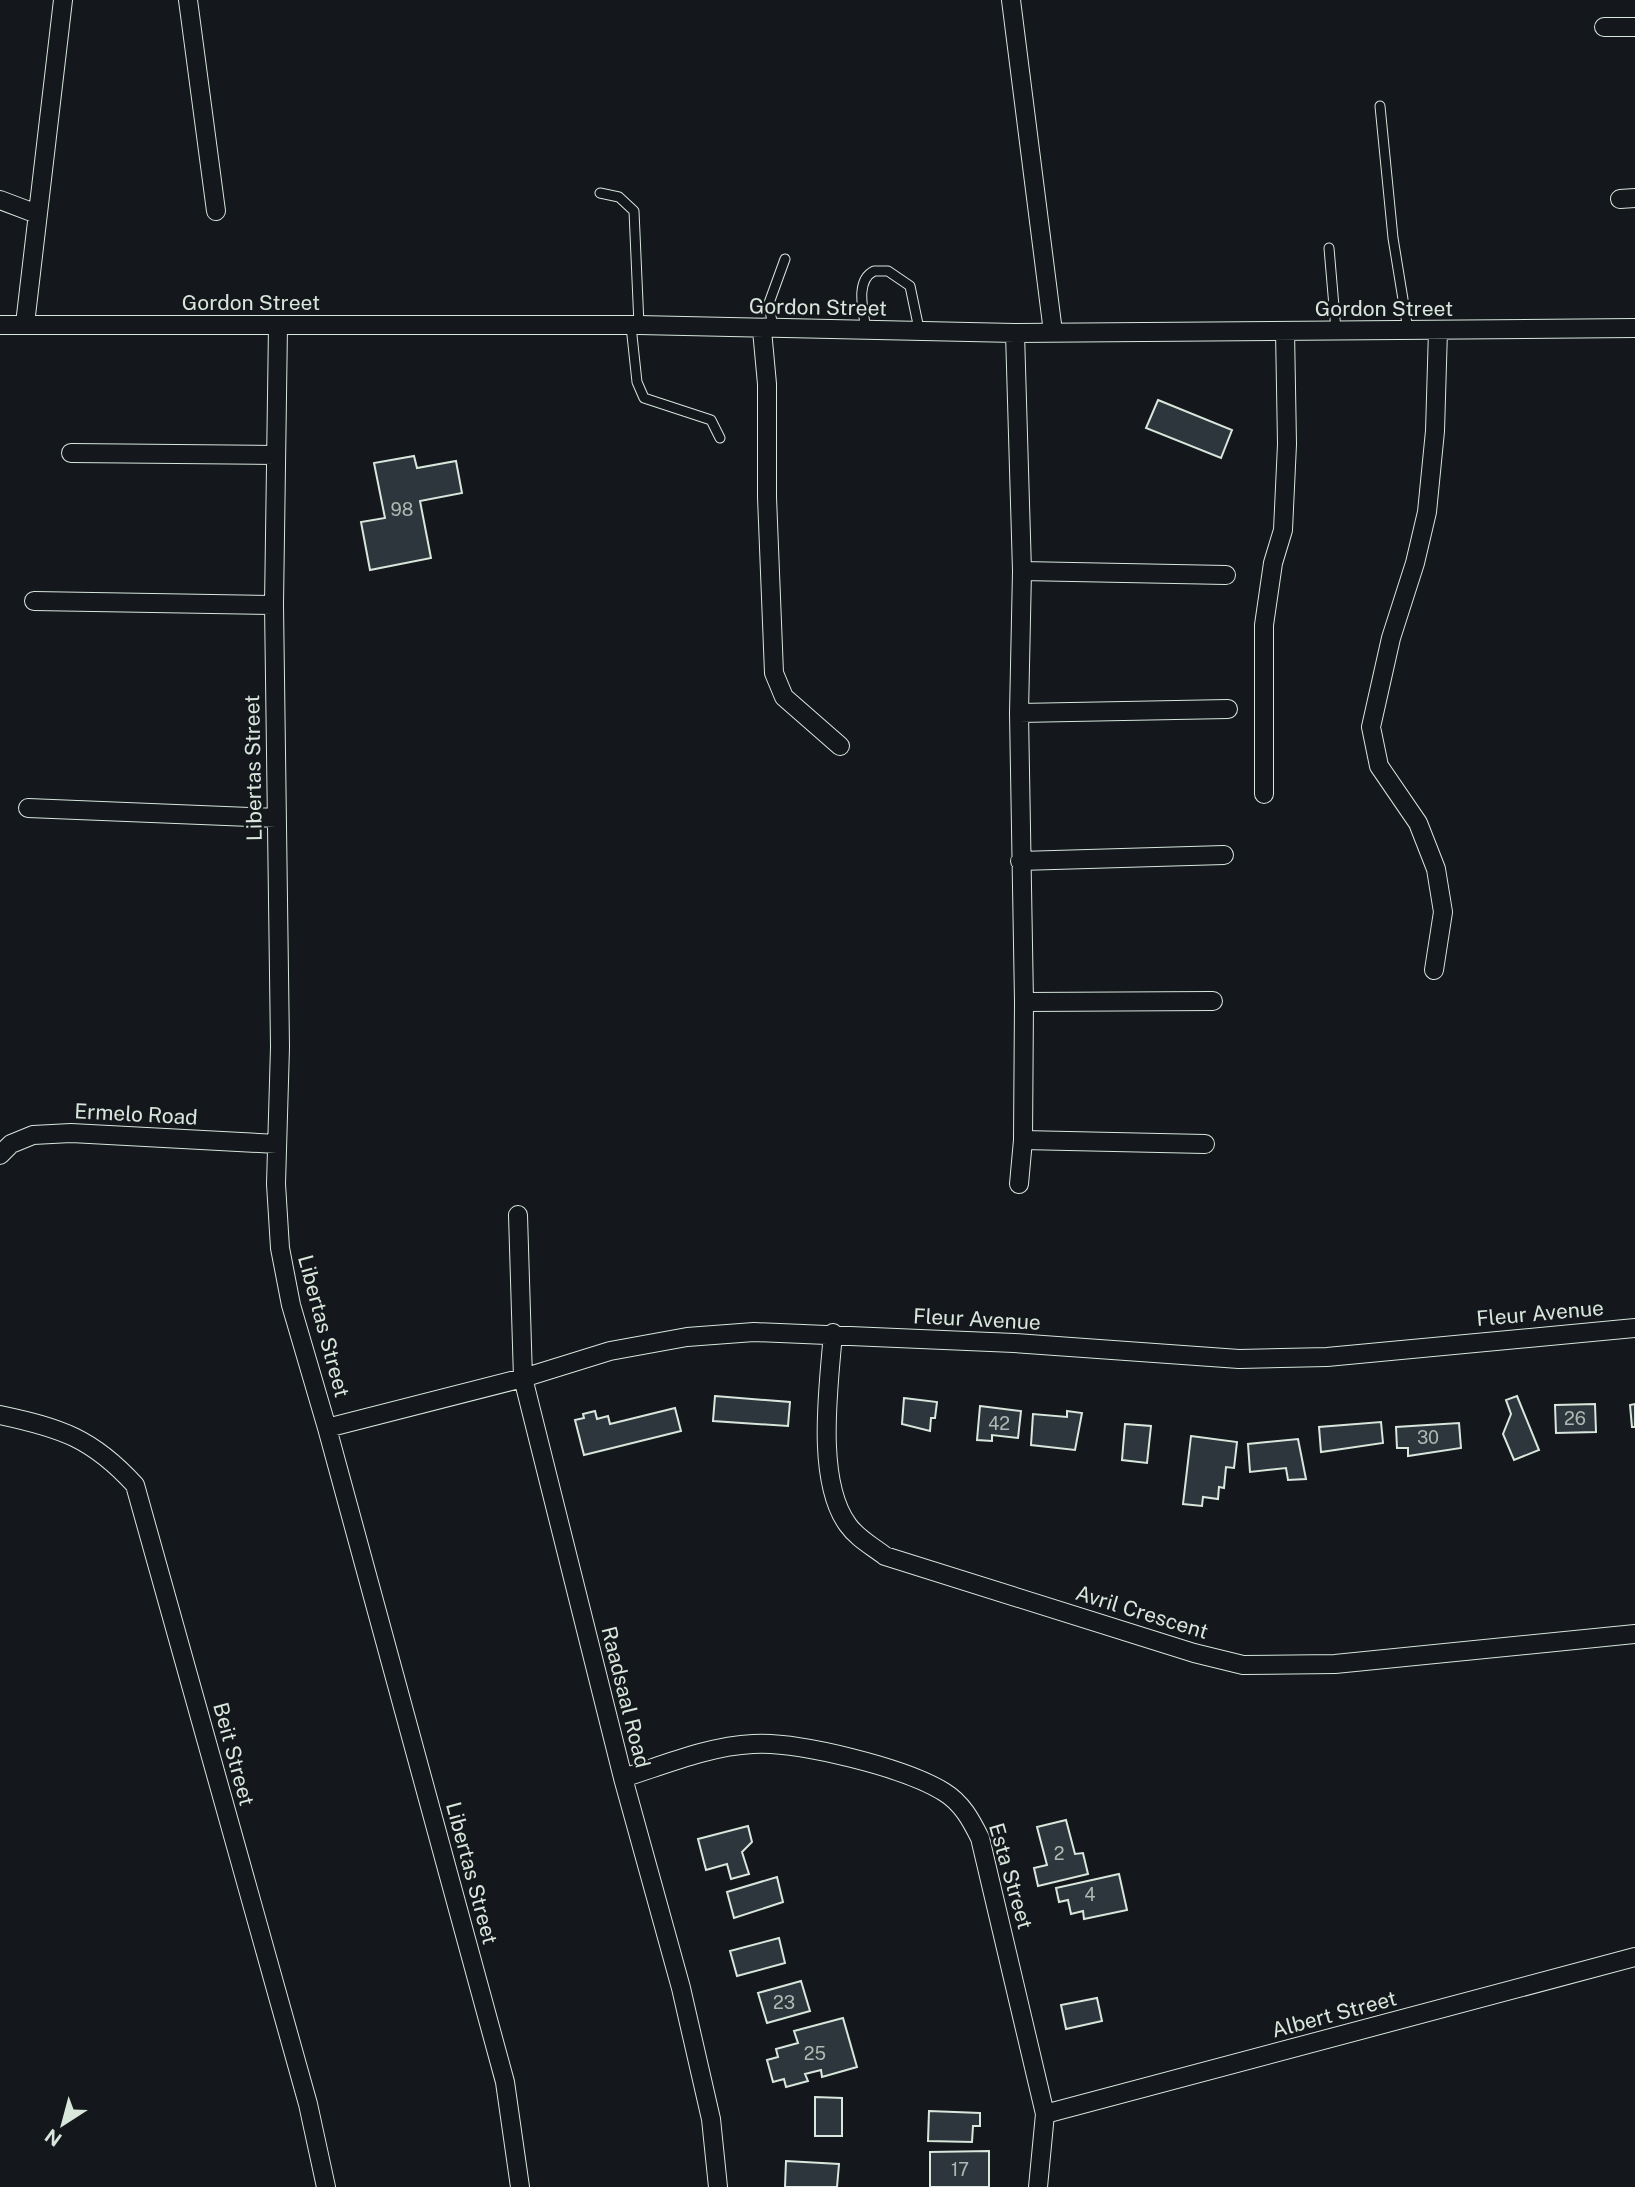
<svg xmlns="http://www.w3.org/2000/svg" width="1635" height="2187" font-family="'Public Sans',sans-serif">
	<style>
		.building { fill: #2c363c; stroke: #d8e6dc; stroke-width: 2 }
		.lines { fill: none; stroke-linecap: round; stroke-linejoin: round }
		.lane-casing { stroke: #d8e6dc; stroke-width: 11 }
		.street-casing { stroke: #d8e6dc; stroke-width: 20 }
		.lane { stroke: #14181c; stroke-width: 9 }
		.street { stroke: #14181c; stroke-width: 18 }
		.labels { text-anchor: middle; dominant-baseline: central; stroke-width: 5; stroke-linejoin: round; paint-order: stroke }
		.number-label { font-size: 18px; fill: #adbab4 }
		.street-label { font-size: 21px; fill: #d8e6dc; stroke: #14181c }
	</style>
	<rect width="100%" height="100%" fill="#14181c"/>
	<path class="building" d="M1158,400l74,30 -11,28 -75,-30z
		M414,456l3,12 39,-7 6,32 -42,8 11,57 -61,12 -9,-48 24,-4 -11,-55z
		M715,1396l75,6 -2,24 -75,-5z
		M1517,1396l22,54 -25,10 -11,-26 8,-20 -5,-14z
		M904,1398l33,4 -2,16h-4l-1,13 -28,-7z
		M1595,1404l1,28 -40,1 -1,-28z
		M1635,1404v23h-3l-2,-22z
		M980,1406l41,5 -3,27 -26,-3v6l-15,-1z
		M675,1408l6,23 -97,24 -9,-35 9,-2 -1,-4 12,-3 2,8 11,-3 2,8z
		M1067,1411l15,2 -7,37 -44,-5 2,-31 34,3z
		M1381,1422l2,21 -62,9 -2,-25z
		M1459,1423l2,25 -53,8v-8h-11l-1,-21z
		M1125,1424l26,2 -4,37 -25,-3z
		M1191,1436l46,6 -3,26 -8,-1 -2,21 -5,-1 -1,12 -15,-2 -1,9 -19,-2z
		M1298,1439l8,40 -18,1 -2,-12 -36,4 -2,-28z
		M1066,1820l9,34 8,-1 5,21 -50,12 -4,-18 13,-3 -10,-38z
		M748,1826l4,16 -10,10 7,22 -18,5 -4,-15 -21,6 -8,-31z
		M1119,1874l8,36 -43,9 -1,-8 -12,3 -3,-14 -9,2 -3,-14z
		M777,1877l6,25 -49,16 -7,-26z
		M779,1938l6,25 -48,13 -7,-25z
		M801,1981l9,30 -43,12 -9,-30z
		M1097,1998l5,23 -36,8 -5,-24z
		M843,2018l14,49 -35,10 -1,-7 -16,4 3,7 -22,6 -2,-8 -11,3 -6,-22 11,-3 -2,-8 22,-6 -4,-12z
		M815,2097l27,1v38h-27z
		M929,2111l51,2v13h-7l-1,16 -44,-1z
		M989,2151v36h-59v-35z
		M786,2161l53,3 -2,23h-52z"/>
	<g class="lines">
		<defs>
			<path id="lane" d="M1380,106l13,132 15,92
				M600,193l19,4 15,14 5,114
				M1329,248l7,82
				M631,326l6,56 7,16 67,22 9,18
				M773,329l-4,-26 16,-44
				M866,330c-2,-17 -12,-49 8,-59h14l22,15 9,43"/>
			<path id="street" d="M188,0l28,211
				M1011,0l42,332
				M1604,27h31
				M1620,199l15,-1
				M0,200l37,14
				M25,324l38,-324
				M0,325h639l376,8 620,-5
				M278,326l-4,279 6,442 -4,137 4,64 11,57 36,123 178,654 15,105
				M762,330l5,54v113l7,176 10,24 56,49
				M1015,333l7,238 -3,142 5,289 -1,138 -4,44
				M71,453l205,2
				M1022,571l204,4
				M34,601l240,4
				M1019,713l209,-4
				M1264,794v-169l9,-62 10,-33 4,-86 -2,-113
				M28,808l248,10
				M1020,861l204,-6
				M1434,970l9,-58 -7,-43 -18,-46 -39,-57 -8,-39 20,-89 24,-75 12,-51 8,-81 3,-101
				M1024,1002l189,-1
				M1023,1140l182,4
				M0,1155l11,-11 22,-9 38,-2 206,11
				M518,1215l5,163 100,400 58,210 30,131 7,68
				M833,1333c-4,52 -18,147 15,192 9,13 24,21 37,31l309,97 49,12 92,-1 300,-30
				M0,1415c61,13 92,23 135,70l173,619 18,83
				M327,1428l196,-50 87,-27 77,-14 67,-5 260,11 225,16 88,-2 308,-29
				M623,1778c41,-13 86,-32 130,-34 45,-3 153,24 191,48 18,11 27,28 36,46l65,276 -7,73
				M1045,2114l590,-157"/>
		</defs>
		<use href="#lane" class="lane-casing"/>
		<use href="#street" class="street-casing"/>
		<use href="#lane" class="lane"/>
		<use href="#street" class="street"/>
	</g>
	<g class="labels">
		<g class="number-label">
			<text x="402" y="509">98</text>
			<text x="1575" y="1418">26</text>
			<text x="999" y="1423">42</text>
			<text x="1428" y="1437">30</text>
			<text x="1059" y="1853">2</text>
			<text x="1090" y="1894">4</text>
			<text x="784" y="2002">23</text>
			<text x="815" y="2053">25</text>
			<text x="960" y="2169">17</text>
		</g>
		<g class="street-label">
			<text x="251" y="302">Gordon Street</text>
			<text transform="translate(818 307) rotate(1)">Gordon Street</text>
			<text x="1384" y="308">Gordon Street</text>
			<text transform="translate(253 768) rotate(-91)">Libertas Street</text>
			<text transform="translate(136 1114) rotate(3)">Ermelo Road</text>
			<text transform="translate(1540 1313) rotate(-5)">Fleur Avenue</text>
			<text transform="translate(977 1319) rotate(3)">Fleur Avenue</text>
			<text transform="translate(324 1326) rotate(75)">Libertas Street</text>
			<text transform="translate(1142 1612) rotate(17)">Avril Crescent</text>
			<text transform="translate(626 1697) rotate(76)">Raadsaal Road</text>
			<text transform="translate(234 1754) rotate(75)">Beit Street</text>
			<text transform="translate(472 1873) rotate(75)">Libertas Street</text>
			<text transform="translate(1011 1876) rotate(74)">Esta Street</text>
			<text transform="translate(1334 2014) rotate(-15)">Albert Street</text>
		</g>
	</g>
	<g transform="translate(63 2124) rotate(216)" stroke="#14181c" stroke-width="5" paint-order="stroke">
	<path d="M0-5L12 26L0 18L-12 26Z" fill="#d8e6dc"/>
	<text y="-10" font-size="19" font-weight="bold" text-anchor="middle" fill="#d8e6dc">N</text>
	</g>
</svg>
